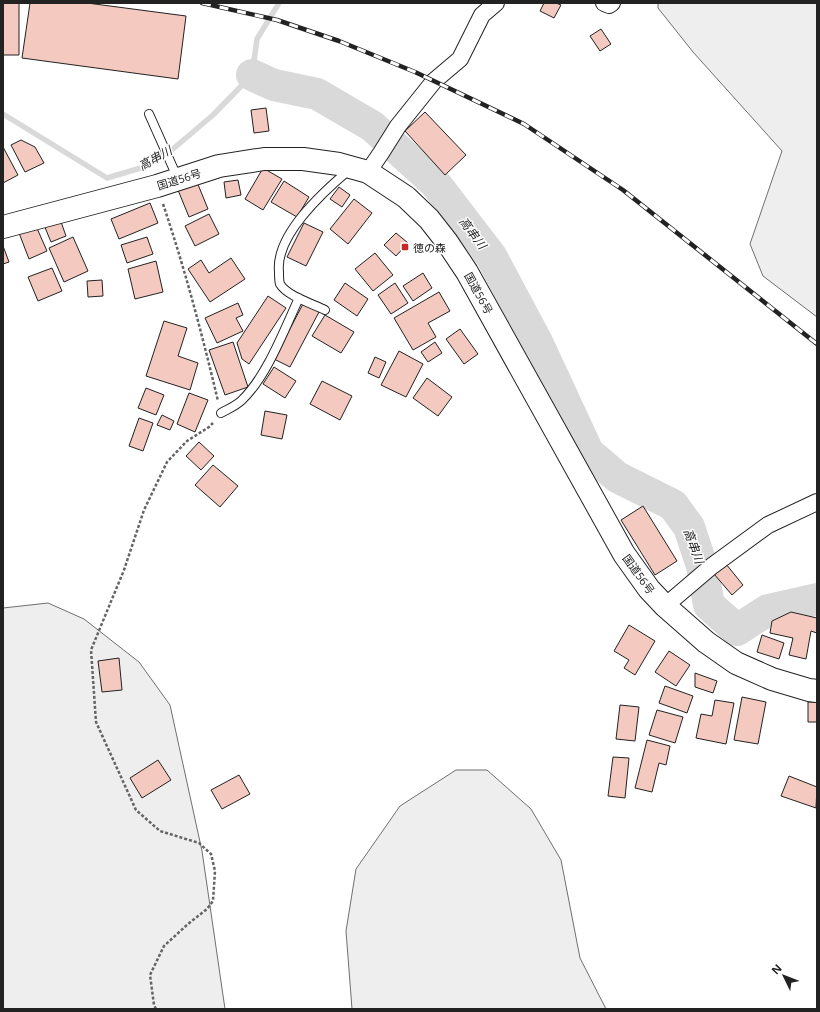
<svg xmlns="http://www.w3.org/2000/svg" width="820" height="1012" font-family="'Open Sans','Noto Sans JP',sans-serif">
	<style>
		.green { fill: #eee; stroke: #6f6f6f }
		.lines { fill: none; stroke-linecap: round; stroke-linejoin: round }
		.stream { stroke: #d9d9d9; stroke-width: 5.5 }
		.river { stroke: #d9d9d9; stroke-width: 32 }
		.building { fill: #f3c9c0; stroke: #222 }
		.service-casing { stroke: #222; stroke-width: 10 }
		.minor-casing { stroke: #222; stroke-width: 18 }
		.trunk-casing { stroke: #222; stroke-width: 24 }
		.path { stroke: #646464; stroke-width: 2.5; stroke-dasharray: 3 2; stroke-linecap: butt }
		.service { stroke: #fff; stroke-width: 8 }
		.minor { stroke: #fff; stroke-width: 16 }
		.trunk { stroke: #fff; stroke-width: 22 }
		.rail-casing { stroke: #222; stroke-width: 4.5 }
		.rail { stroke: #fff; stroke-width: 3; stroke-dasharray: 9; stroke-linecap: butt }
		.poi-dot { fill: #c62828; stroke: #fff; stroke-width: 1.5 }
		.labels { text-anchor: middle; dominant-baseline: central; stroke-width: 3; stroke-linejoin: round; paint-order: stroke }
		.street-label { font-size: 11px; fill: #222; stroke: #fff }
		.poi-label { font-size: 11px; fill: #222; stroke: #fff; text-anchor: start }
		.water-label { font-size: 12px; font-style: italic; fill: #222; stroke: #fff }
	</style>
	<rect width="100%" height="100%" fill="#fff"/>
	<path class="green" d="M658,3h159v314l-54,-41 -13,-32 32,-93 -89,-99 -35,-44z
		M48,603l36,16 55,43 31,43 32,146 23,158h-222v-401z
		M456,770h31l44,39 30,51 19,98 26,51h-254l-6,-78 10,-62 44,-63z"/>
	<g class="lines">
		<path class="stream" d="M3,114l104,64 37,-11 23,-13 46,-39 39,-40 5,-36 22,-36"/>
		<path class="river" d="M252,75l22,10 43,9 55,32 63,57 56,73 46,86 51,110 29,25 56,28 16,22 13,39 7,39 28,25 31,-20 49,-11"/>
	</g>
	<path class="building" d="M3,3h16v52h-16z
		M30,3h57l99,13 -8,63 -156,-21z
		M544,3h12l5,2 -7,13 -14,-7z
		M601,29l10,15 -11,7 -10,-15z
		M266,108l3,23 -15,2 -3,-23z
		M425,112l41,43 -21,20 -40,-44z
		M21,140l14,7 9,16 -19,9 -14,-27z
		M3,147l15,28 -15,8z
		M263,168l19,11 -19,31 -18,-11z
		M238,180l3,15 -15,3 -2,-16z
		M284,181l25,16 -12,20 -26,-15z
		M197,182l11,27 -19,8 -11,-27z
		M339,187l11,8 -8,12 -12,-8z
		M354,199l18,14 -24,31 -18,-15z
		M150,203l8,20 -39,16 -8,-20z
		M209,214l10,20 -24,12 -10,-20z
		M60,219l6,17 -15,6 -7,-17z
		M304,223l19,9 -17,34 -19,-9z
		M36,226l11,25 -18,8 -10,-26z
		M396,233l12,10 -12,13 -12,-11z
		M73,237l15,34 -24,11 -15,-34z
		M147,237l6,17 -26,9 -6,-18z
		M3,246l6,16 -6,2z
		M375,253l18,22 -20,16 -18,-22z
		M231,258l14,21 -35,23 -22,-33 13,-9 8,13z
		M156,261l7,31 -28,7 -7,-30z
		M52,268l10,23 -24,10 -10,-24z
		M423,273l9,15 -19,13 -10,-15z
		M102,280l1,16 -15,1 -1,-16z
		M345,283l23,16 -11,17 -23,-16z
		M395,283l13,20 -17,11 -13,-19z
		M439,292l11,19 -22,12 8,14 -23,13 -19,-32z
		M268,296l18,12 -37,56 -7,-5 -5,-16z
		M238,303l5,12 -7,3 7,13 -26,12 -12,-25z
		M303,304l16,8 -29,55 -16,-8z
		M325,315l29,17 -13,21 -29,-17z
		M164,321l23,7 -9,28 20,7 -8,27 -44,-14z
		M460,329l18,25 -14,10 -18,-25z
		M233,342l15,45 -23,8 -16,-45z
		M435,342l7,11 -14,9 -7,-10z
		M399,351l24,13 -17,33 -25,-12z
		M375,357l11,5 -7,16 -11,-5z
		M274,367l22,14 -11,17 -22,-14z
		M427,378l25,19 -14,19 -25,-18z
		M322,381l30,15 -12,24 -30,-16z
		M146,388l18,7 -8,20 -18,-7z
		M189,393l19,7 -13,32 -18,-8z
		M265,411l22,4 -5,24 -21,-4z
		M162,415l12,6 -4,9 -13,-5z
		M139,418l14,5 -10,28 -14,-5z
		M199,442l15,14 -13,14 -15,-14z
		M213,465l25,21 -18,21 -25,-22z
		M643,506l34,55 -22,14 -34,-55z
		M726,564l17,21 -11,10 -18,-21z
		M791,612l26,6v15l-6,-2 -5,28 -17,-4 4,-17 -23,-5 2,-12z
		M629,625l26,16 -20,34 -11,-7 5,-8 -15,-9z
		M762,635l22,8 -5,16 -22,-7z
		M669,651l21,14 -14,21 -21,-14z
		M119,658l3,32 -20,2 -4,-31z
		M695,673l22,8 -4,12 -18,-6z
		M665,686l28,10 -6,17 -28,-10z
		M742,697l24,5 -8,42 -24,-4z
		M715,700l19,3 -8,41 -30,-6 5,-24 11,2z
		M808,702h9v20h-9z
		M620,705l19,2 -4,34 -19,-2z
		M657,710l26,7 -8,26 -26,-8z
		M647,740l23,6 -4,19 -7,-2 -7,29 -17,-4z
		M613,757l16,1 -4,40 -17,-2z
		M158,760l13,20 -29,18 -12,-20z
		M239,775l11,19 -28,15 -11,-19z
		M789,776l28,11 -1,21 -35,-12z"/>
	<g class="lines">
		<defs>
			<path id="service" d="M149,114l29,65
				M325,310c-12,-6 -38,-14 -45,-26 -1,-3 -1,-8 -1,-12 -4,-37 44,-80 70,-102
				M221,413c7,-4 15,-7 21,-13 25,-24 42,-70 57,-102"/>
			<path id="minor" d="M604,3l5,2 3,-2
				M368,172l13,-19 17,-27 36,-45 26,-22 22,-44 14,-12
				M665,606l47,-40 56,-41 49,-23"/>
			<path id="trunk" d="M3,227l154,-41 62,-20 45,-7h39l36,5 29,8 38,25 23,22 18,23 20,30 157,282 25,35 16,17 41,36 30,21 36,16 37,11 8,1"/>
		</defs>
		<use href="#service" class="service-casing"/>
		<use href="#minor" class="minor-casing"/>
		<use href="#trunk" class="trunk-casing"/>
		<path class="path" d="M163,204c22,65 39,130 55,197
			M156,1009l-2,-4 -4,-30 14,-29 24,-22 19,-15 6,-8 2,-30 -4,-17 -12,-11 -39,-12 -24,-21 -40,-88 -5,-72 33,-80 20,-60 23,-48 20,-21 22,-14 4,-4"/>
		<use href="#service" class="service"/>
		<use href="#minor" class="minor"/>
		<use href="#trunk" class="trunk"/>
		<defs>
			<path id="rail" d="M202,3l75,17 62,21 76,31 109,52 99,66 194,154"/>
		</defs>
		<use href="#rail" class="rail-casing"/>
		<use href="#rail" class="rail"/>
	</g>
	<rect class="poi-dot" x="401" y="243" width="8" height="8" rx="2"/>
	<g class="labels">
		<g class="street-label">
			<text transform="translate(179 179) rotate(-17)">国道56号</text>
			<text transform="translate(479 293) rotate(61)">国道56号</text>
			<text transform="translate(639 574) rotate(54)">国道56号</text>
		</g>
		<g class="poi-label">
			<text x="413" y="247">徳の森</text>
		</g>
		<g class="water-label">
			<text transform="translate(155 158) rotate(-29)">高串川</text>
			<text transform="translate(473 233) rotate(53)">高串川</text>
			<text transform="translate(694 546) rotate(70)">高串川</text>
		</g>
	</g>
	<rect width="820" height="1012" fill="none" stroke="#222222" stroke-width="8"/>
	<g transform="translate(784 976) rotate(313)" stroke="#ffffff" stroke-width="3" paint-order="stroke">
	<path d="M0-3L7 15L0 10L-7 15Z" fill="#222222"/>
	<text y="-6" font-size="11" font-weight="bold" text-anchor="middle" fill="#222222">N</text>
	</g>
</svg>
